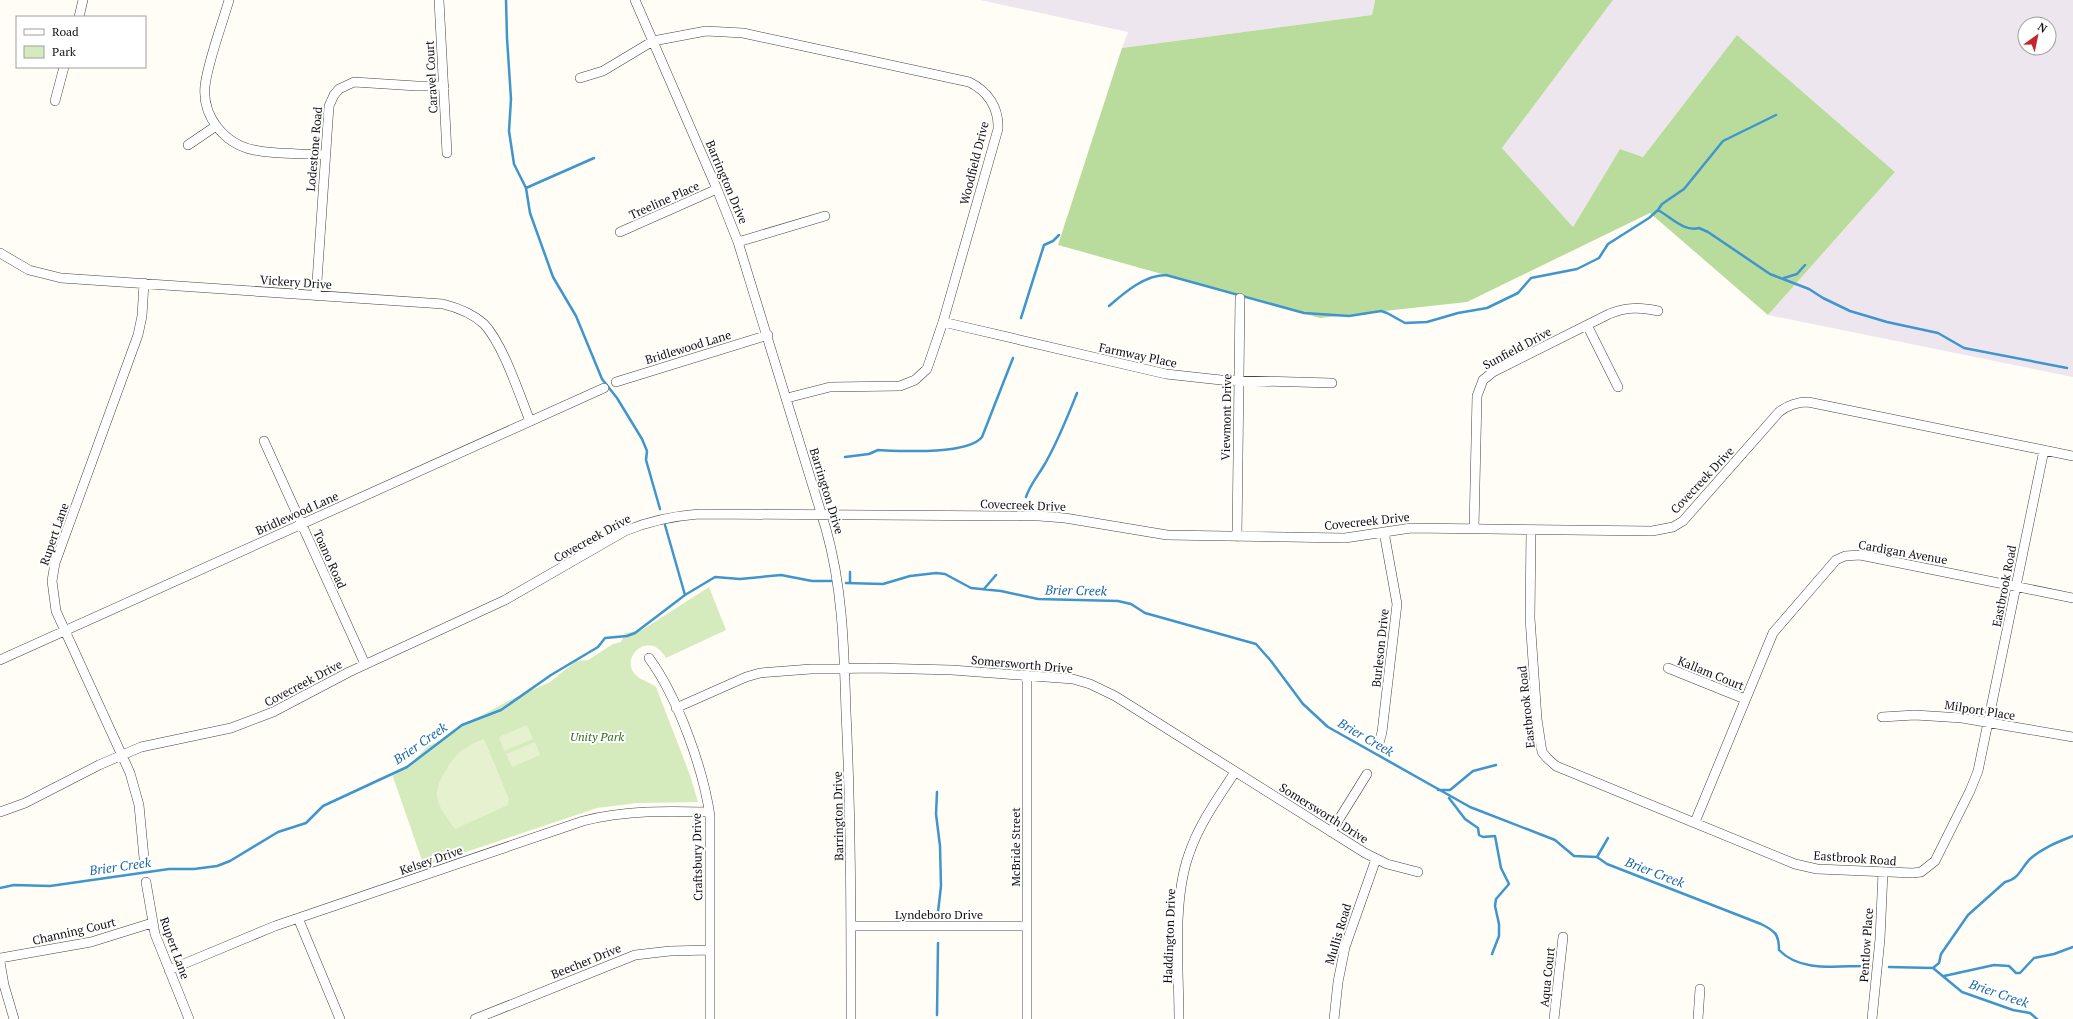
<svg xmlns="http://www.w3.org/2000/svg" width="2073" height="1019" font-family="'PT Serif',serif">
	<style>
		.industrial { fill: #eee6ef; fill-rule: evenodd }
		.green { fill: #d5ebbd }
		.forest { fill: #b9dc9c }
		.pitch { fill: #e6f2cf }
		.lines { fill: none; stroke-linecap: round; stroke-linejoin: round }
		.stream { stroke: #3f96cf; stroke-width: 2.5 }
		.minor-casing { stroke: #444; stroke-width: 10 }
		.minor { stroke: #fff; stroke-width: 9 }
		.labels { text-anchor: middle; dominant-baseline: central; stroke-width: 4; stroke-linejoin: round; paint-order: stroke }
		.street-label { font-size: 12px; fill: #111; stroke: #fff }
		.park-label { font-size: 12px; font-style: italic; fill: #2f6b1f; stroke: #fff }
		.water-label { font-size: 13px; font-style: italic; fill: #1768a6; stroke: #fff }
	</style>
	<rect width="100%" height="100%" fill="#fffdf5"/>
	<path class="industrial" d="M980,0h395l-3,15 -250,33 6,-16z
		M1613,0h460v377l-305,-62 127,-143 -158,-137 -94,122 -23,-8 -47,78 -71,-79zM2025,24h24v24h-24z"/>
	<path class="green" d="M709,587l17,43 -60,28c-17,-31 -49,2 -29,18 5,5 13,6 19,11l34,88 8,27 -61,1 -40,5 -173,58 -32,-92 13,-5 23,-23 10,-4 24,-16 48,-26 40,-18 26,-21 12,-1 25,-16 8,-2 4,-9 17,-3z"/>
	<path class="forest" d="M1375,0h238l-111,148 71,79 47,-78 23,8 94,-122 158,137 -127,143 -118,-102 -183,89 -147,16 -262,-73 64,-197 250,-33z"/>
	<path class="pitch" d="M527,725l6,14 -29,12 -5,-14z
		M484,739l25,60 -1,6 -53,24c-6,-9 -17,-21 -18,-33 -1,-7 3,-15 6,-21 11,-20 19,-28 41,-36z
		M535,742l5,13 -28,12 -6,-13z"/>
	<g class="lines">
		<path class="stream" d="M506,0l1,38 4,61 -2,32 5,33 12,24 4,25 23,64 23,39 26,63 15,19 25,41 5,12 -1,9 14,49
			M526,188l68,-30
			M1658,210c14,8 26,22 41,18l9,4 62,42 39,15 14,9 27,13 37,11 51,11 26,15 103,20
			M1784,278l13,-4 8,-9
			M1109,306c16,-14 36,-31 57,-31l138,38 45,3 32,-5 6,2 18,10 22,-1 31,-9 29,-5 31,-15 13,-15 46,-9 22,-11 9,-14 41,-26 9,-8 4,-6 22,-15 39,-48 53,-26
			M1021,318l23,-73 9,-4 6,-6
			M845,457l24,-3 9,-4c23,1 90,5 104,-13l31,-79
			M1026,497c4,-12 11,-20 17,-30 14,-23 24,-49 34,-74
			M665,525l20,70
			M850,572v11
			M846,583l37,1 27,-8 26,-3 9,1 26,14 30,3 37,8 80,2 13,3 14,9 111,31 15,17 32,43 25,23 142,80 85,33 19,16 23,1 10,7 154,60c14,7 18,10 18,26 23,24 62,15 91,16
			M984,589l12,-14
			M1438,790h12l23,-19 23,-6
			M937,792l-1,22 4,32 1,40 -3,26
			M1449,798l16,21 13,9 1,7 4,2 12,-1 6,32 8,16 -13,15 -1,7 4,18v12l-7,18
			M1597,857l11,-19
			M0,888l14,-3 36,1 119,-17h25l23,-3 13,-5 48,-29 28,-9 17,-17 84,-39 55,-42 39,-15 50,-35 47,-28 7,-9 22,-2 8,-3 50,-38 30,-18 25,2 41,-4 31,6h19
			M1889,967l44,1 29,24 51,18 17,3 7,6
			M1933,968l6,-5 2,-9 27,-39 37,-33c15,-3 16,-15 26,-24 13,-11 27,-16 42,-22
			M1944,976l50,-11 15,1 7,7h4l14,-15 20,-4 19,-7
			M937,1015l1,-72"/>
		<defs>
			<path id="minor" d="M229,0c-7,25 -21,61 -24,86 -3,30 19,58 49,64 23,5 47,3 70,5
				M439,0l8,153
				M635,0l82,189 21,53 88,287c17,60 18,121 20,183 5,103 5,205 5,307
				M79,17l4,-17
				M580,78l23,-7 50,-30 53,-10 37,2 226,49c19,9 30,26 29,47l-55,193 -16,47 -12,11 -15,6 -70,1 -43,11
				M55,101l9,-34
				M188,145l28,-19
				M620,232l97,-43
				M738,242l87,-26
				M0,253l29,17 32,8 382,26c16,4 29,9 41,20 19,20 35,70 46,97
				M144,283l-2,33 -4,19 -83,228 -3,18 4,30 74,162 9,32 5,53
				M316,296l13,-190 5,-11 5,-6 15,-7 63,4h27
				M943,322l223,52 55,6 111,3
				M1587,325l31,62
				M616,382l152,-47
				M264,441l101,223
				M1474,529l3,-133 6,-16 10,-8 116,-58c17,-7 31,-7 49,-3
				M1531,530l-1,88 7,101 5,33 5,6 9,8 239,98 22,5 96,4 8,-1 14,-11 35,-70 8,-20 66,-321
				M1237,537l3,-239
				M649,658c29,40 54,110 61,158v203
				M0,660l604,-272
				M1668,668l77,31
				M676,708l70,-31 14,-4 51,-4 64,-1 77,2 121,9 17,5 25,12 250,157 22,11 31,8
				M1882,717l33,-2 47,3 111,19
				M1379,743l3,-11 15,-128 -13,-72
				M0,812l25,-9 74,-38 42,-18 90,-19 42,-16 76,-40 156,-72 120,-69c24,-10 48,-15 74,-17l340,2 26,2 102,17 178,3 66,-10 241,3 21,-4 10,-6 96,-109c9,-7 17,-10 29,-10l265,54
				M1695,822l78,-189 63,-73 9,-4 15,-1 213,43
				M1331,832l36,-58
				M146,882l9,52 34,85
				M298,918l42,101
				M851,926h176
				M0,958l91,-16 61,-19
				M0,962l4,23 10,34
				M169,970l106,-44 308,-105c42,-11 84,-10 126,-9
				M475,1019l160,-64 35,-4 40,-1
				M1027,1019v-344
				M1179,1019c0,-50 -7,-118 10,-165 10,-30 29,-56 46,-82
				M1334,1019l4,-37 7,-35 31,-88
				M1554,1019l9,-82
				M1698,1019l2,-30
				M1872,1019l8,-80 3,-67"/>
		</defs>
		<use href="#minor" class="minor-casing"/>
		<use href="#minor" class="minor"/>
	</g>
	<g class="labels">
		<g class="street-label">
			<text transform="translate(431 77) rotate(-93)">Caravel Court</text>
			<text transform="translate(314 149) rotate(-85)">Lodestone Road</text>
			<text transform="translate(974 163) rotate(-76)">Woodfield Drive</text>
			<text transform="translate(727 182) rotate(67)">Barrington Drive</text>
			<text transform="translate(664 200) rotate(-24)">Treeline Place</text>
			<text transform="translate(296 282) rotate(4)">Vickery Drive</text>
			<text transform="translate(688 347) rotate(-17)">Bridlewood Lane</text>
			<text transform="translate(1517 348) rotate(-28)">Sunfield Drive</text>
			<text transform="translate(1138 355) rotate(12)">Farmway Place</text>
			<text transform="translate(1226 417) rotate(-89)">Viewmont Drive</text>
			<text transform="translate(1702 480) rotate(-47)">Covecreek Drive</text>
			<text transform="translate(827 491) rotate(73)">Barrington Drive</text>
			<text transform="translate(1023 505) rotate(2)">Covecreek Drive</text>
			<text transform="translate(297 513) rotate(-24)">Bridlewood Lane</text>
			<text transform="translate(1367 521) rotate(-6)">Covecreek Drive</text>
			<text transform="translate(54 534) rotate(-71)">Rupert Lane</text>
			<text transform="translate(592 538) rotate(-29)">Covecreek Drive</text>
			<text transform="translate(1903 552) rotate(10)">Cardigan Avenue</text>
			<text transform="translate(330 559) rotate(66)">Toano Road</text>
			<text transform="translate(2004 586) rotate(-79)">Eastbrook Road</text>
			<text transform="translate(1380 648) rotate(-84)">Burleson Drive</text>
			<text transform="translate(1022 664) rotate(5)">Somersworth Drive</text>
			<text transform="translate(1711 673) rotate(22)">Kallam Court</text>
			<text transform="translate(303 683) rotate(-28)">Covecreek Drive</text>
			<text transform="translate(1526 707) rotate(-96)">Eastbrook Road</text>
			<text transform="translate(1980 710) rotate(9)">Milport Place</text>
			<text transform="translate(1324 813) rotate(32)">Somersworth Drive</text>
			<text transform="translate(838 816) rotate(-91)">Barrington Drive</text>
			<text transform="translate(1015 847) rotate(-90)">McBride Street</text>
			<text transform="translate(697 857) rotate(-91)">Craftsbury Drive</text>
			<text transform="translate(1855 858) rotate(4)">Eastbrook Road</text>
			<text transform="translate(431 860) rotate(-19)">Kelsey Drive</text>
			<text x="939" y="914">Lyndeboro Drive</text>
			<text transform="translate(74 931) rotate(-13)">Channing Court</text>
			<text transform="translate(1338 934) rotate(-73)">Mullis Road</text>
			<text transform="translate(1169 936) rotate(-88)">Haddington Drive</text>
			<text transform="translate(1866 945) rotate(-86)">Pentlow Place</text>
			<text transform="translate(175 948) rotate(70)">Rupert Lane</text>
			<text transform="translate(586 961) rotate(-22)">Beecher Drive</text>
			<text transform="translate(1547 977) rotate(-84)">Aqua Court</text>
		</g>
		<g class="park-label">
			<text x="597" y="736">Unity Park</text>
		</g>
		<g class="water-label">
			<text transform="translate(1076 590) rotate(1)">Brier Creek</text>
			<text transform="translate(1366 737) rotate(30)">Brier Creek</text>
			<text transform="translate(420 743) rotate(-35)">Brier Creek</text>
			<text transform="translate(120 866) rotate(-8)">Brier Creek</text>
			<text transform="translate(1655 872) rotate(21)">Brier Creek</text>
			<text transform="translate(1999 993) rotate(19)">Brier Creek</text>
		</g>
	</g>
	<rect x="16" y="16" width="130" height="52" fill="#ffffff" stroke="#a0a0a0"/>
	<rect x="24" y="29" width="20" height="6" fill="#ffffff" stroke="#a0a0a0"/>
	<text x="52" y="36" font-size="12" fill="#111111">Road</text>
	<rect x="24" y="46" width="20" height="12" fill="#d5ebbd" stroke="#a0a0a0"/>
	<text x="52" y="56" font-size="12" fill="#111111">Park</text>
	<g transform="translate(2037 36) rotate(33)"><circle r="19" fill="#ffffff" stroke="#a0a0a0"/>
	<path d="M0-3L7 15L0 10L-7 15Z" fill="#c4262e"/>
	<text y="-6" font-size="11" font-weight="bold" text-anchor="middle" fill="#111111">N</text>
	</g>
</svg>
